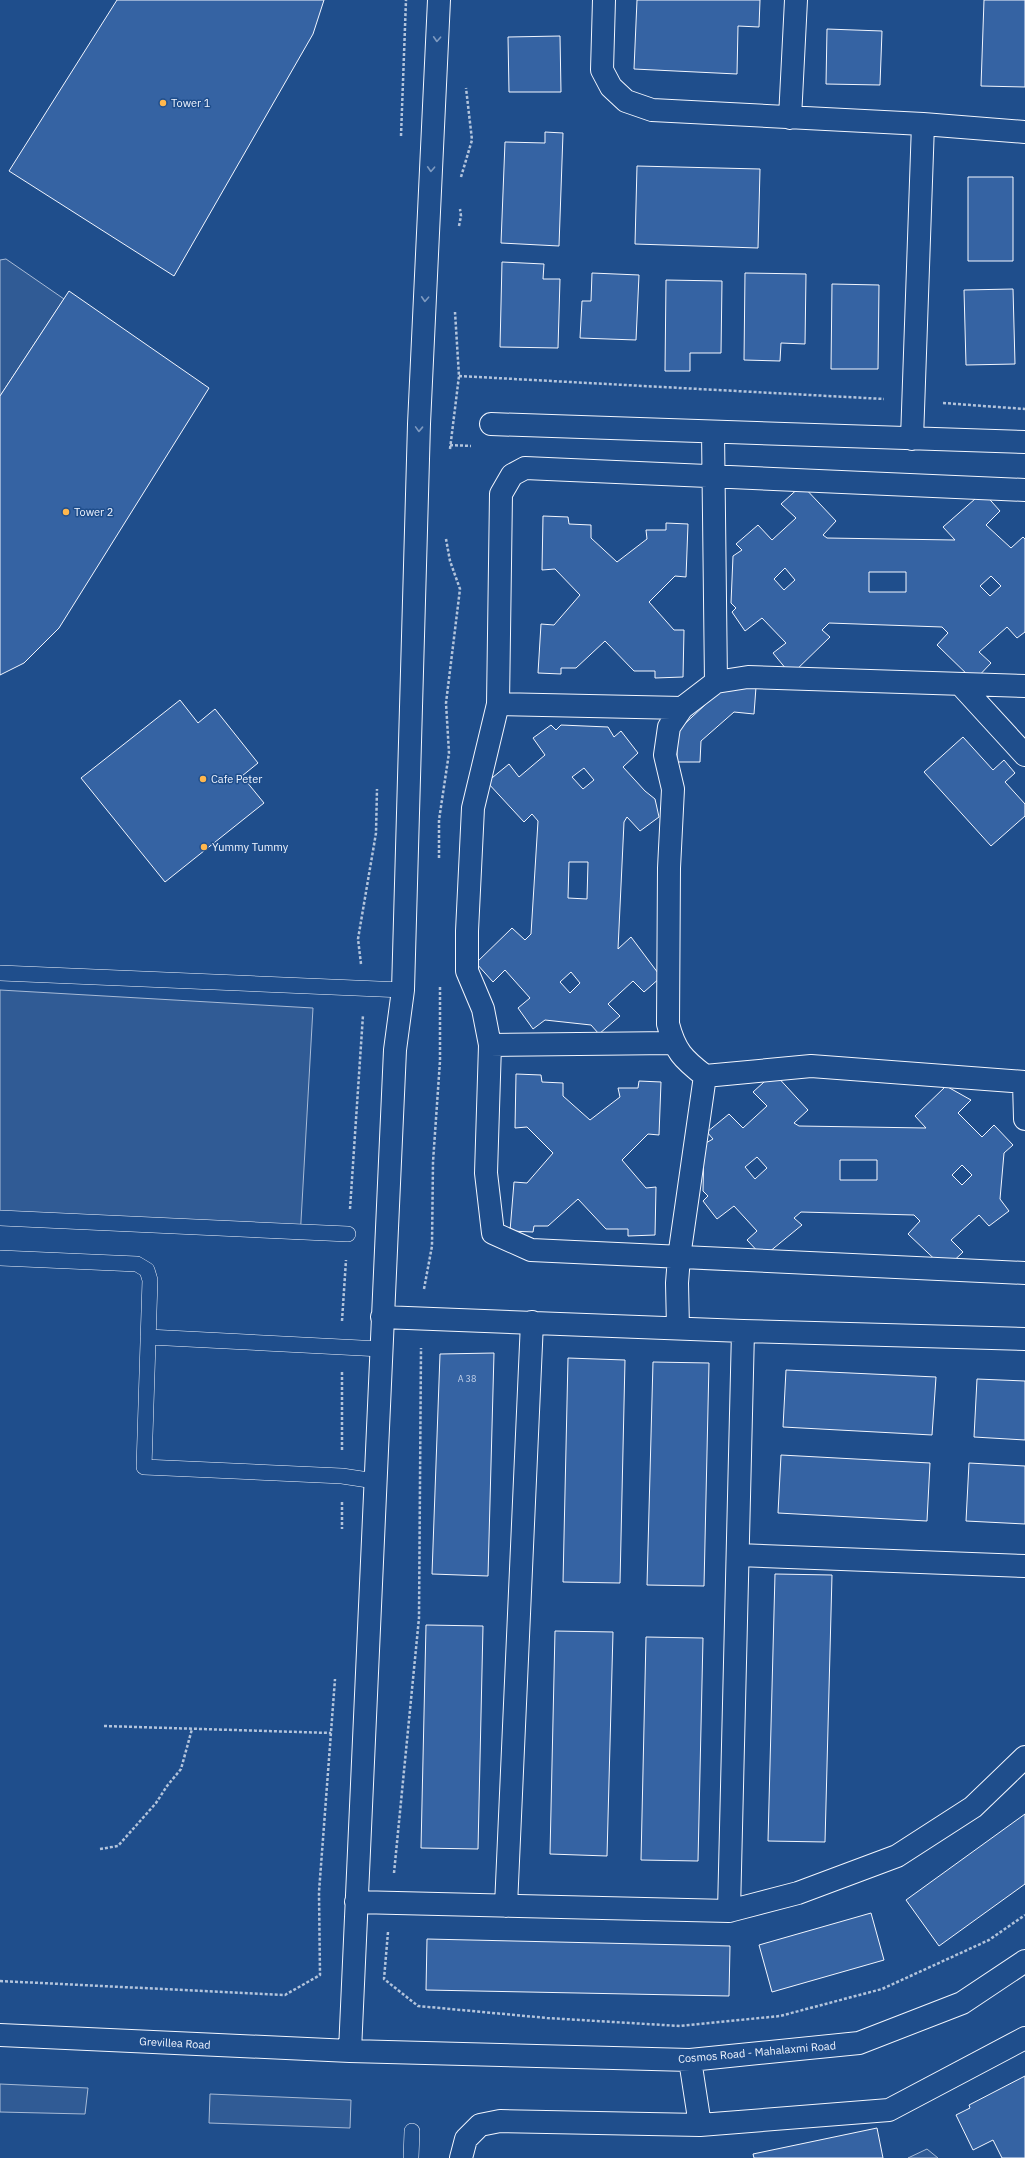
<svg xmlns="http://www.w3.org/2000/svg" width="1025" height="2158" font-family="'IBM Plex Sans',sans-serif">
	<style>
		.built { fill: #305b95; stroke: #a8bbd7 }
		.building { fill: #3563a3; stroke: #f2f6ff; fill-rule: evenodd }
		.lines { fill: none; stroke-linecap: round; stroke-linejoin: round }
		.lane-casing { stroke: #f2f6ff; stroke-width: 16 }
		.street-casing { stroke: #f2f6ff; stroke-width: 24 }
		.path { stroke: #b3c4dc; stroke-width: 2.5; stroke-dasharray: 3 2; stroke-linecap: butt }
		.lane { stroke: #1f4e8c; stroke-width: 15 }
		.street { stroke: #1f4e8c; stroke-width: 22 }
		.oneway { stroke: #7e9ac0 }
		.poi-dot { fill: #ffb74d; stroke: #1f4e8c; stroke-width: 1.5 }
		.labels { text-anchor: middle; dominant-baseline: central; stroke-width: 3; stroke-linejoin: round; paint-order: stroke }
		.number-label { font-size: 9px; fill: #c3d1e8 }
		.poi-label { font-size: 11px; fill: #f2f6ff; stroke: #1f4e8c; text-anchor: start }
		.street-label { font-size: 11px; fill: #f2f6ff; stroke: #1f4e8c }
	</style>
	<rect width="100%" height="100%" fill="#1f4e8c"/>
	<path class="built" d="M6,259l58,40 -64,97v-136z
		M0,990l313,18 -13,231 -300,-16z
		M0,2084l88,4 -3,26 -85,-2z
		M210,2094l141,6 -1,28 -141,-5z
		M927,2149l11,9h-30z"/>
	<path class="building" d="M117,0h207l-11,34 -139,242 -165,-105z
		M637,0h123l-1,27 -21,-1 -1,48 -103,-5z
		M984,0h41v87l-44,-1z
		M827,29l55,2 -2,54 -54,-1z
		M560,36l1,56h-52l-1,-55z
		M545,132l18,1 -4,113 -58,-3 4,-101 40,1z
		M637,166l123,3 -2,79 -123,-4z
		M968,177h45v84h-45z
		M502,262l42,2 -1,15h17l-2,69 -58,-1z
		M592,273l47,2 -3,65 -56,-2 2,-37h9z
		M745,273l61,1 -1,70 -24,-1 -1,18 -36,-1z
		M666,280l56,1 -1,72h-31v18h-25z
		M832,284l47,1 -1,84h-47z
		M1013,289l2,75 -49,1 -2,-75z
		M69,291l140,97 -150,240 -35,35 -24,12v-279z
		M802,485l34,36 -13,14 4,3 128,2 -12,-13 40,-35 17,19 -14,14 25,23 12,-11 2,2v93l-8,6 -10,-11 -28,25 12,11 -17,18 -37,-36 11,-12 -6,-6 -113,-4 -7,7 8,7 -39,38 -18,-22 13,-10 -24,-25 -17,13 -13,-19 4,-4 -5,-5 2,-47 9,-6 -6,-6 22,-19 14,15 24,-22 -15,-14zM785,568l10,12 -11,10 -10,-11zM869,572h37v20h-37zM991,576l10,10 -11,10 -10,-10z
		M543,516l25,1 1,7 22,1v13l26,24 30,-23 -1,-9h20v-7l22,1 -2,53 -11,-1 -26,26 25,28h10l-1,47 -28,1v-7h-21l-29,-30 -29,27h-15v6l-23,-1 3,-49 13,1 26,-30 -25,-26 -13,1z
		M756,687l-2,27 -20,-2 -33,29 -1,21h-23v-31l45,-42z
		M180,700l18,23 17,-14 43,54 -16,13 22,27 -99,79 -84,-104z
		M551,725l5,5 5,-5 47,2 6,10 7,-6 17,22 -15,14 22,24 10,8 4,18 -19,14 -13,-14 -3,5 -6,127 13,-12 30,40 -17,15 -11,-11 -25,23 12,12 -21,18 -8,-9 -46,-5 -12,9 -15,-21 12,-10 -25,-28 -12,12 -17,-19 36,-35 13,12 6,-6 7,-113 -6,-7 -8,8 -37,-40 22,-18 10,13 26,-22 -12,-17zM584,768l10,12 -11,9 -11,-12zM569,862h19l-1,37 -19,-1zM571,972l9,11 -10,10 -10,-11z
		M963,737l30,33 11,-10 11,13 -10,9 20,22v12l-34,30 -67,-74z
		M774,1073l34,37 -14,13 5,3 127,2 -11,-12 31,-30 25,14 -13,13 24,24 12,-12 19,20 -9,8 -4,46 9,12 -20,15 -10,-11 -28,25 12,12 -18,17 -37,-35 12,-13 -6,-6 -113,-3 -7,6 8,7 -39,32 -16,-17 10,-9 -23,-25 -17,13 -14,-18 5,-5 -5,-5 1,-47 9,-5 -6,-7 22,-18 14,14 24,-22 -14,-14zM757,1157l10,11 -12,11 -10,-12zM840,1160h37v20h-37zM962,1165l10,10 -10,10 -10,-10z
		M516,1074l25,1 1,7 21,1v13l27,24 30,-23 -2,-9h20l1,-7 22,1 -2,53 -11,-1 -26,26 24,28 10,-1 -1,48 -27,1v-7h-22l-28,-30 -30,27h-14l-1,6 -23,-1 4,-49 13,1 26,-30 -26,-26 -12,1z
		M494,1353l-6,223 -56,-2 8,-220z
		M568,1358l57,2 -5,223 -57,-1z
		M653,1362l56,1 -5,223 -57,-1z
		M786,1370l150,7 -4,58 -149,-8z
		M977,1379l48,2v59l-51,-3z
		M781,1455l149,8 -3,58 -149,-8z
		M969,1463l56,3v58l-59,-3z
		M775,1574l57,1 -7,267 -57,-1z
		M426,1625l57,1 -5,223 -57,-1z
		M555,1631l58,1 -6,224 -57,-2z
		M646,1637l57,1 -5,223 -57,-1z
		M1025,1814v70l-86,62 -33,-46z
		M871,1913l13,47 -112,32 -13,-47z
		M427,1939l303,7 -1,50 -303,-6z
		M1025,2076v82h-23l-9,-18 -20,10 -17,-35 14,-7 -1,-3z
		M877,2128l6,30h-129l-1,-4z"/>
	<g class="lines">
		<defs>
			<path id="lane" d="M0,973l403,17
				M0,1218l348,16
				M0,1258l137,6 10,6 3,10 -6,187 198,9 33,5
				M148,1337l233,12
				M411,2158l1,-27"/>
			<path id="street" d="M604,0l-2,70 9,17 15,14 26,9 271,14 102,8
				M790,118l6,-118
				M491,424l534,18
				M713,432l3,250
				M912,439l11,-315
				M960,684l65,71
				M1025,686l-277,-9 -32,5 -34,26 -13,19 -4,28 8,34 -4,79 -1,156c7,27 15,35 37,52l106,-10 214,16
				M498,704l-25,104 -6,123v40l16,38 7,36 -4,128 7,60 38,17 494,23
				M682,708l-184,-4 3,-210 11,-19 13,-7 500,22
				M490,1045l183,-2
				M1024,1083l1,36
				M382,1317l361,14 282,8
				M678,1328l-1,-45 2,-26 26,-181
				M738,1555l287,11
				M356,1902l373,9 69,-18 99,-37 76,-49 52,-50
				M506,1906l26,-584
				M729,1911l14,-580
				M0,2035l350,16 340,9 169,-17 103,-40 63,-42
				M350,2051l45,-1001 8,-60 16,-566 20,-424
				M690,2060l10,65
				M461,2158l5,-19 14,-14 20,-4 200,4 189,-15 136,-72"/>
		</defs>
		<use href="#lane" class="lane-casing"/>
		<use href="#street" class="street-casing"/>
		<path class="path" d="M401,136l5,-136
			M461,177l11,-37 -6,-52
			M459,226l2,-10 -1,-7
			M459,376l425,23
			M943,403l82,6
			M450,445l21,1
			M450,449l9,-73 -4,-64
			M439,858v-38l10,-67 -3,-50 14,-114 -10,-28 -4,-22
			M361,964l-3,-25 18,-106 1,-44
			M350,1209l13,-194
			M424,1289l8,-43 1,-84 7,-101v-76
			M342,1321l4,-61
			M342,1372v79
			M342,1502v27
			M104,1726l227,7
			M100,1849l18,-3 38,-43 11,-17 14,-17 11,-40
			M394,1873l25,-255 2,-270
			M388,1932l-4,47 34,27 129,12 133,8 100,-10 102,-27 107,-49 36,-25
			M0,1981l285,14 35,-20 -1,-83 16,-213"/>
		<use href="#lane" class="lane"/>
		<use href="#street" class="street"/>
	</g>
	<defs><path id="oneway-chevron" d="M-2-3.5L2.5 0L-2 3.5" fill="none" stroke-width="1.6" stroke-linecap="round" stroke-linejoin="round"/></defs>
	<g class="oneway">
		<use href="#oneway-chevron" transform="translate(437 39) rotate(93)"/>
		<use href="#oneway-chevron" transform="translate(431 169) rotate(93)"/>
		<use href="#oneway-chevron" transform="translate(425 299) rotate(93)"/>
		<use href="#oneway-chevron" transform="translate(419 429) rotate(92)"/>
	</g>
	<g class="poi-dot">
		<circle cx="163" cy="103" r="4"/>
		<circle cx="66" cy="512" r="4"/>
		<circle cx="203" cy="779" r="4"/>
		<circle cx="204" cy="847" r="4"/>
	</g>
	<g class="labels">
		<g class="number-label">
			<text x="467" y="1378">A 38</text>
		</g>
		<g class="poi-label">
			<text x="171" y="103">Tower 1</text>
			<text x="74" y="512">Tower 2</text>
			<text x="211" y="779">Cafe Peter</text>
			<text x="212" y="847">Yummy Tummy</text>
		</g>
		<g class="street-label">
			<text transform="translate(175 2043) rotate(3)">Grevillea Road</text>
			<text transform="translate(757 2052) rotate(-5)">Cosmos Road - Mahalaxmi Road</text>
		</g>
	</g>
</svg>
